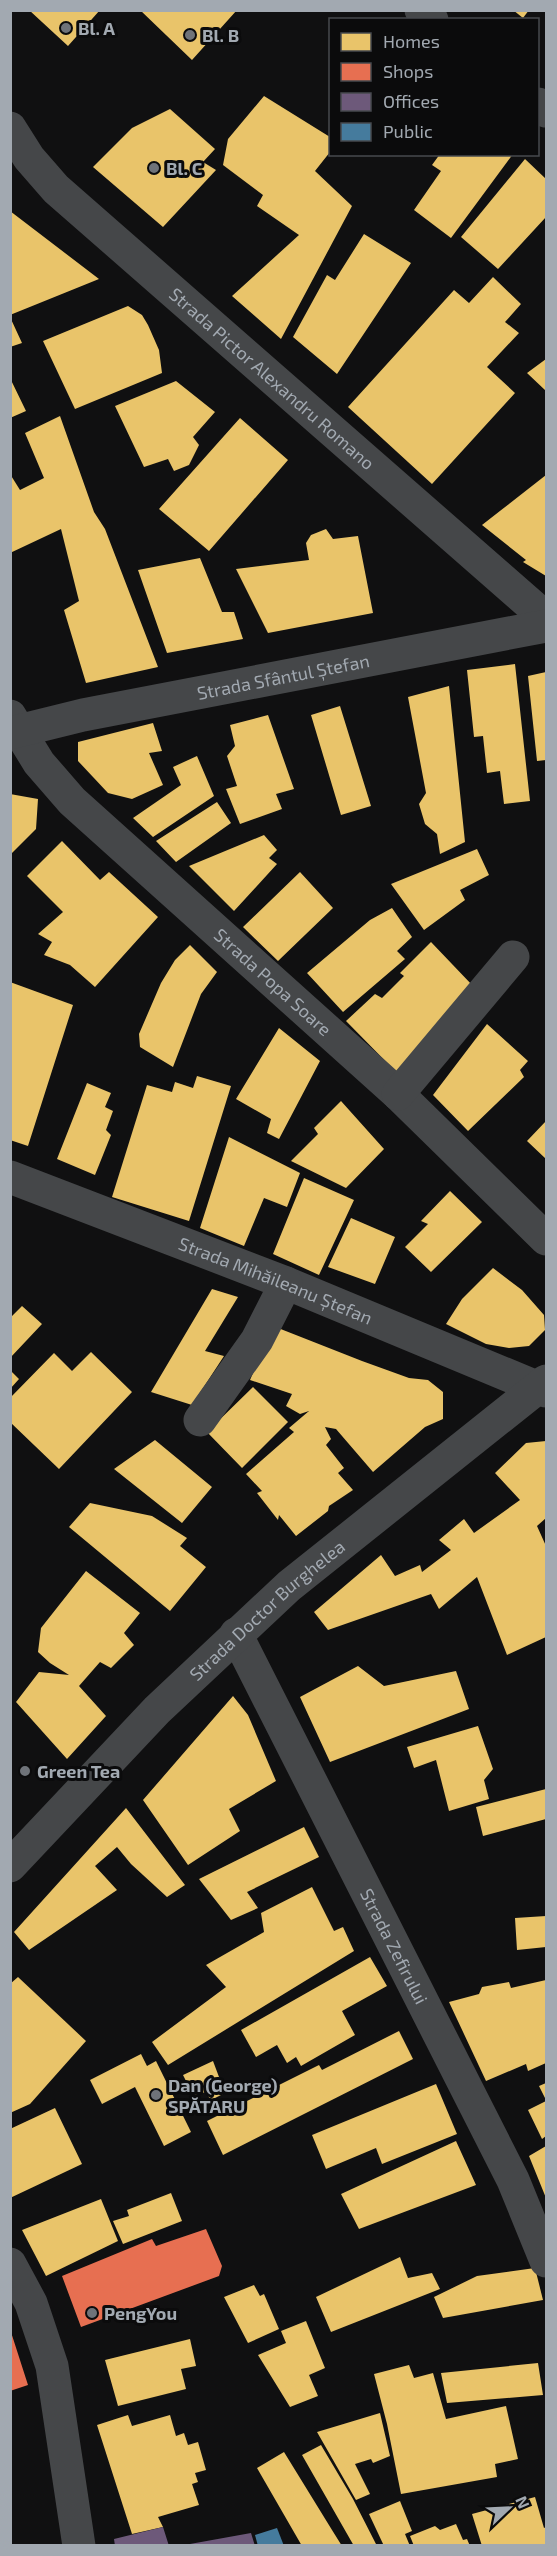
<svg xmlns="http://www.w3.org/2000/svg" width="557" height="2556" font-family="'Exo 2',sans-serif">
	<style>
		.homes { fill: #e9c46a }
		.shops { fill: #e76f51 }
		.offices { fill: #6d597a }
		.public { fill: #457b9d }
		.lines { fill: none; stroke-linecap: round; stroke-linejoin: round }
		.minor { stroke: #454749; stroke-width: 33 }
		.poi-dot { fill: #6f7379; stroke: #0b0b0c; stroke-width: 2 }
		.labels { text-anchor: middle; dominant-baseline: central; stroke-width: 6; stroke-linejoin: round; paint-order: stroke }
		.poi-label { font-size: 18px; font-weight: bold; fill: #a2a9b1; stroke: #0b0b0c; text-anchor: start }
		.street-label { font-size: 18px; fill: #a2a9b1; stroke: #0b0b0c }
	</style>
	<rect width="100%" height="100%" fill="#101011"/>
	<path class="homes" d="M29,10h71l-32,36z
		M140,10h97l-45,50z
		M513,10h16l-6,8z
		M264,96l66,41v15l-15,19 37,35 -71,133 -49,-43 67,-61 -42,-29 6,-11 -40,-30 5,-26z
		M170,109l45,40 -12,13 13,8 -53,57 -70,-60 39,-39z
		M440,154h73l-62,84 -37,-28 27,-39 -9,-6z
		M525,159l21,20v38l-48,52 -37,-32z
		M10,211l89,68 -89,36z
		M364,234l47,29 -74,111 -44,-37 34,-62 8,5z
		M493,277l28,27 -16,18 14,11 -32,34 28,26 -83,91 -84,-77 106,-117 15,13z
		M128,306l14,9 6,10 11,25 3,23 -87,36 -32,-68z
		M10,317l12,26 -12,4z
		M546,359v32l-19,-18z
		M10,378l16,33 -16,7z
		M176,381l39,31 -22,25 6,8 -10,20 -15,6 -6,-12 -24,8 -29,-61z
		M60,416l34,96 11,17 53,138 -72,16 -22,-73 15,-9 -18,-72 -51,24v-79l10,16 24,-12 -19,-45z
		M240,418l48,42 -79,91 -50,-42z
		M546,475v101l-23,-14 3,-2 -44,-35z
		M326,529l7,10 25,-3 15,77 -105,20 -32,-64 73,-9 -3,-17 5,-8z
		M200,558l22,54h12l9,27 -76,14 -29,-83z
		M515,664l15,137 -26,3 -4,-33 -13,2 -4,-37 -9,1 -7,-67z
		M546,672v88l-9,1 -9,-85z
		M449,686l16,156 -25,12 -3,-20 -12,-10 -6,-20 7,-11 -18,-96z
		M340,706l31,100 -30,9 -30,-100z
		M268,715l26,74 -18,5 6,15 -42,15 -14,-35 11,-3 -10,-30 8,-10 -5,-21z
		M153,723l9,28 -13,2 14,32 -31,14 -24,-6 -30,-32v-19z
		M197,756l17,40 -61,41 -20,-19 48,-33 -8,-18z
		M10,794l28,5 -2,30 -26,26z
		M217,802l14,21 -55,39 -20,-21z
		M264,835l13,15 -8,8 8,6 -43,47 -45,-45z
		M62,841l38,39 9,-8 49,45 -63,70 -25,-22 -26,-10 8,-13 -14,-8 25,-22 -36,-36z
		M477,849l12,26 -29,15 5,10 -41,30 -33,-46z
		M300,872l33,36 -55,53 -35,-34z
		M392,908l20,29 -15,14 8,8 -62,53 -36,-39 63,-53z
		M431,942l42,44 -71,92 -56,-57 29,-27 7,4 22,-22 -4,-3z
		M190,945l27,27 -16,22 -28,73 -33,-20 -1,-13 22,-51 14,-23z
		M10,982l63,23 -45,141 -18,-6z
		M487,1024l41,37 -8,9 4,7 -56,54 -35,-36z
		M279,1028l41,33 -41,78 -12,-6 4,-14 -35,-20z
		M197,1076l34,10 -42,135 -77,-24 35,-112 25,7 3,-10 18,6z
		M87,1083l24,10 -6,14 8,4 -7,19 5,5 -16,40 -38,-16z
		M341,1101l43,48 -38,39 -55,-27 27,-27 -4,-6z
		M546,1121v38l-19,-18z
		M229,1137l71,36 -13,34 -23,-9 -20,48 -44,-18z
		M304,1178l50,22 -35,75 -46,-21z
		M450,1191l32,31 -51,50 -26,-25 23,-23 -7,-3z
		M351,1218l44,19 -20,47 -47,-17z
		M493,1268l29,22 22,25 1,15 -16,16 -20,2 -23,-4 -40,-20 16,-25z
		M212,1289l26,8 -33,54 19,5 -32,49 -41,-13z
		M22,1306l20,18 -32,34v-40z
		M273,1326l89,35 47,17 19,2 15,12v27l-18,8 -52,45 -37,-43 -11,-2 6,12 -5,6 18,23 -6,5 15,17 -24,16 -1,5 -32,25 -17,-21 -1,5 -21,-27 5,-2 -16,-17 48,-42 -5,-4 20,-17 -9,3 -14,-8 6,-12 -42,-14z
		M91,1352l41,40 -73,77 -49,-47v-24l44,-45 18,18z
		M10,1370l9,9 -9,10z
		M253,1387l35,35 -46,46 -35,-36z
		M155,1440l57,47 -30,36 -68,-54z
		M546,1441v77l-9,8 9,20v91l-39,18 -30,-78 -38,32 -8,-15 -103,36 -14,-18 67,-57 14,21 25,-11 2,7 29,-22 -12,-10 25,-21 10,14 46,-33 -25,-27 31,-30z
		M90,1503l62,13 35,22 -7,8 26,21 -36,44 -101,-84z
		M86,1571l54,42 -16,20 10,12 -23,23 -11,-6 -21,24 27,30 -39,43 -51,-57 23,-30 30,3 -19,-12 -12,-11 3,-24z
		M358,1666l26,20 72,-15 13,38 -139,53 -30,-65z
		M233,1696l15,19 28,66 -47,28 11,22 -52,34 -45,-65z
		M478,1726l15,43 -9,11 5,19 -40,12 -13,-51 -22,8 -7,-21z
		M546,1789v30l-63,17 -7,-29z
		M126,1808l59,77 -18,12 -36,-33 -14,-17 -22,19 22,24 -88,60 -15,-18z
		M304,1827l15,30 -72,35 11,16 -27,12 -32,-41z
		M312,1887l22,44 9,-4 11,24 -186,114 -16,-23 74,-55 -20,-22 58,-33 -3,-19z
		M546,1916v31l-29,3 -2,-32z
		M370,1957l17,29 -45,25 13,24 -54,31 -5,-9 -9,6 -10,-18 -21,12 -15,-27z
		M18,1977l68,64 -56,63 -20,9v-129z
		M546,1980v83l-18,8 -2,-7 -40,17 -37,-79 30,-8 3,-7 27,-5 2,6z
		M399,2031l14,28 -190,96 -16,-34 112,-56 3,5z
		M141,2054l6,12 9,-5 35,71 -27,14 -29,-59 -33,17 -12,-24z
		M213,2061l12,32 -14,7 -6,-8 -11,5 -11,-22z
		M546,2083v17l-7,-14z
		M436,2084l21,50 -75,30 -6,-16 -50,21 -14,-34z
		M546,2101v35l-4,3 -14,-29z
		M55,2108l27,56 -72,34v-69z
		M456,2141l20,44 -117,44 -18,-35z
		M546,2146v52l-17,-42z
		M171,2193l11,28 -59,23 -10,-23 16,-5 -2,-6z
		M101,2199l17,42 -72,35 -24,-46z
		M400,2257l8,21 24,-5 8,16 -109,43 -15,-35z
		M535,2268l8,32 -100,18 -9,-21 43,-21z
		M254,2285l6,11 4,-2 15,35 -31,14 -24,-46z
		M306,2321l19,47 -16,7 9,21 -28,11 -32,-52 28,-12 -5,-12z
		M190,2339l6,27 -15,3 5,20 -68,17 -13,-46z
		M538,2363l5,32 -96,8 -6,-30z
		M409,2365l5,13 19,-5 13,46 60,-13 12,53 -23,5 2,13 -96,17 -14,-70 -13,-50z
		M380,2413l10,43 -17,7 -2,-4 -16,5 15,30 -14,6 -39,-68z
		M128,2415l4,11 38,-11 6,21 8,-3 4,12 10,-3 8,28 -11,3 3,9 -6,2 7,21 -41,12 5,10 -31,7 -35,-109z
		M321,2445l32,54 24,47h-23l-52,-91z
		M284,2452l48,78 10,16h-40l-45,-78z
		M535,2497l9,31 2,-1v19h-64l-10,-32z
		M400,2501l12,30 -7,3 5,12h-26l-15,-32z
		M456,2524l7,16 4,-1 3,7h-56l-4,-10 25,-10 5,4z"/>
	<path class="shops" d="M206,2229l16,37 -3,10 -138,51 -19,-51 90,-37 4,7z
		M10,2329l18,56 -18,6z"/>
	<path class="offices" d="M163,2527l6,19h-54l-1,-7z
		M251,2533l4,13h-65v-2z"/>
	<path class="public" d="M277,2528l7,18h-26l-3,-11z"/>
	<g class="lines">
		<g class="minor">
			<path d="M421,10l11,10"/>
			<path d="M538,104l8,7"/>
			<path id="s1" d="M10,128l19,30 27,31 490,429"/>
			<path id="s2" d="M10,716l29,47 33,38 326,293 148,145"/>
			<path id="s3" d="M10,733l73,-18 463,-89"/>
			<path d="M398,1094l115,-137"/>
			<path id="s4" d="M10,1177l276,106 260,108"/>
			<path d="M200,1420l57,-80 29,-57"/>
			<path id="s5" d="M236,1634l277,546 33,81"/>
			<path id="s6" d="M10,1866l147,-156 132,-124 257,-205"/>
			<path d="M10,2264l21,39 21,63 27,180"/>
		</g>
	</g>
	<g class="poi-dot">
		<circle cx="66" cy="28" r="6"/>
		<circle cx="190" cy="35" r="6"/>
		<circle cx="154" cy="168" r="6"/>
		<circle cx="25" cy="1771" r="6"/>
		<circle cx="156" cy="2095" r="6"/>
		<circle cx="92" cy="2313" r="6"/>
	</g>
	<g class="labels">
		<g class="poi-label">
			<text x="78" y="28">Bl. A</text>
			<text x="202" y="35">Bl. B</text>
			<text x="166" y="168">Bl. C</text>
			<text x="37" y="1771">Green Tea</text>
			<text x="168" y="2085">Dan (George)<tspan x="168" dy="21">SPĂTARU</tspan></text>
			<text x="104" y="2313">PengYou</text>
		</g>
		<g class="street-label">
			<text stroke="none"><textPath href="#s1" startOffset="364">Strada Pictor Alexandru Romano</textPath></text>
			<text stroke="none"><textPath href="#s3" startOffset="279">Strada Sfântul Ștefan</textPath></text>
			<text stroke="none"><textPath href="#s2" startOffset="376">Strada Popa Soare</textPath></text>
			<text stroke="none"><textPath href="#s4" startOffset="285">Strada Mihăileanu Ștefan</textPath></text>
			<text stroke="none"><textPath href="#s6" startOffset="363">Strada Doctor Burghelea</textPath></text>
			<text stroke="none"><textPath href="#s5" startOffset="350">Strada Zefirului</textPath></text>
		</g>
	</g>
	<rect width="557" height="2556" fill="none" stroke="#a2a9b1" stroke-width="24"/>
	<rect x="329" y="18" width="210" height="138" fill="#0b0b0c" stroke="#474a4e" stroke-width="1.5"/>
	<rect x="341" y="33" width="30" height="18" fill="#e9c46a" stroke="#474a4e" stroke-width="1.5"/>
	<text x="383" y="48" font-size="18" fill="#a2a9b1">Homes</text>
	<rect x="341" y="63" width="30" height="18" fill="#e76f51" stroke="#474a4e" stroke-width="1.5"/>
	<text x="383" y="78" font-size="18" fill="#a2a9b1">Shops</text>
	<rect x="341" y="93" width="30" height="18" fill="#6d597a" stroke="#474a4e" stroke-width="1.5"/>
	<text x="383" y="108" font-size="18" fill="#a2a9b1">Offices</text>
	<rect x="341" y="123" width="30" height="18" fill="#457b9d" stroke="#474a4e" stroke-width="1.5"/>
	<text x="383" y="138" font-size="18" fill="#a2a9b1">Public</text>
	<g transform="translate(509 2508) rotate(67)" stroke="#0b0b0c" stroke-width="4.5" paint-order="stroke">
	<path d="M0-4.5L10 22L0 15L-10 22Z" fill="#a2a9b1"/>
	<text y="-9" font-size="16" font-weight="bold" text-anchor="middle" fill="#a2a9b1">N</text>
	</g>
</svg>
